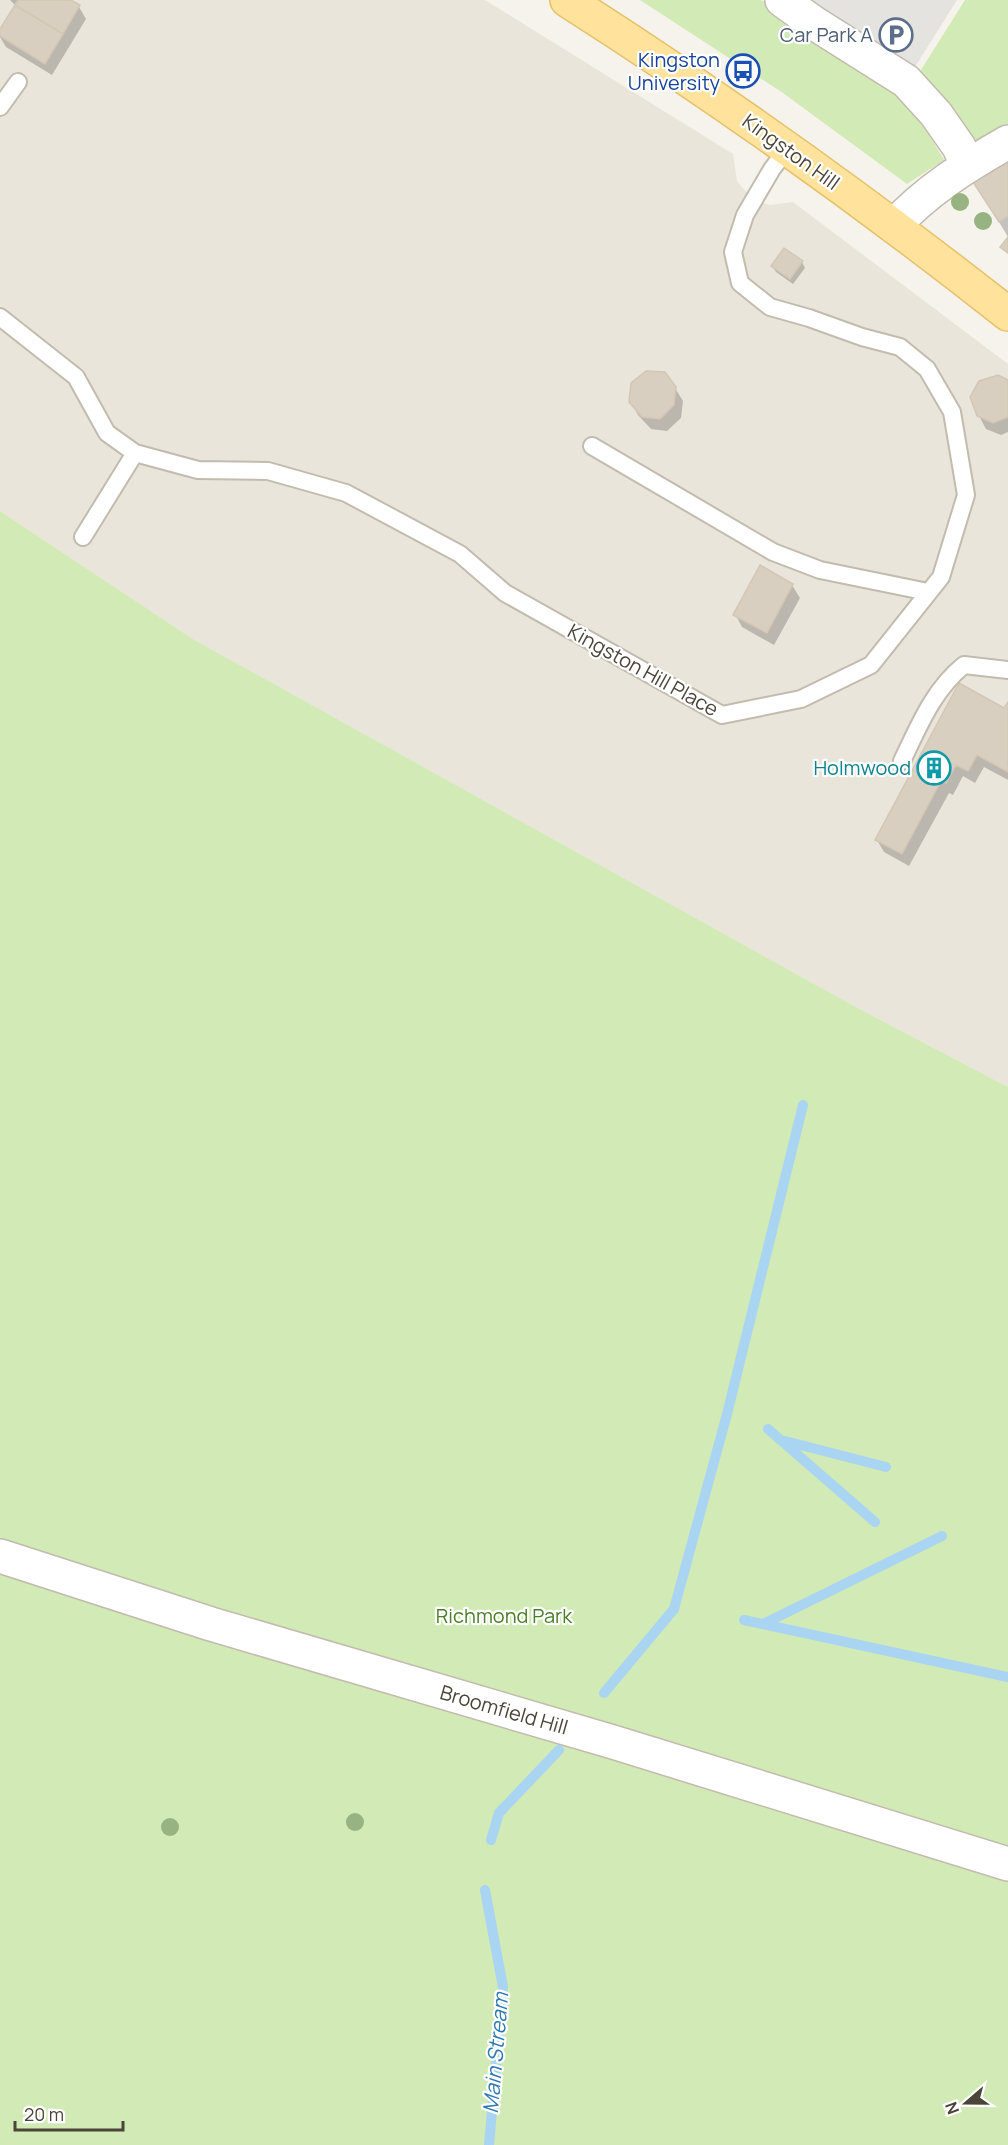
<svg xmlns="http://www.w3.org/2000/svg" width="1008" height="2145" viewBox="0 0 1008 2145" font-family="Manrope,sans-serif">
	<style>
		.residential { fill: #eae5da }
		.green { fill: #d2eab5 }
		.parking { fill: #e5e3e0 }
		.shadow { fill: #0003 }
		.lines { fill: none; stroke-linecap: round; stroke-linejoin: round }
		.stream { stroke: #a9d4f2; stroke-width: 10 }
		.building { fill: #d8cfc1; stroke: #d3c7b4; stroke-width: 1.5 }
		.lane-casing { stroke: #c2bbae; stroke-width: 20 }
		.street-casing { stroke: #c2bbae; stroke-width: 36 }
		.primary-casing { stroke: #e6c16a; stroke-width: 36 }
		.lane { stroke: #fff; stroke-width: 16 }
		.street { stroke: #fff; stroke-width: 33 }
		.primary { stroke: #ffe39c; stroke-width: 33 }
		.tree { fill: #97b381 }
		.labels { text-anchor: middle; stroke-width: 4.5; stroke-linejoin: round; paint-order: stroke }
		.service-label { font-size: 20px; fill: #4e5e75; stroke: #fff; text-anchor: end }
		.transit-label { font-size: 20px; fill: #164399; stroke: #fff; text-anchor: end }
		.street-label { font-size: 20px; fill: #4b4439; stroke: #fff }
		.culture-label { font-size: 20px; fill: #0d838f; stroke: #fff; text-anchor: end }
		.park-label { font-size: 20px; fill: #4a7f2a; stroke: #fff }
		.water-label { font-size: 21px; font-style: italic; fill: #2e7ab2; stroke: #fff }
	</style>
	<rect width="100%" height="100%" fill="#f6f3ec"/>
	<path class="residential" d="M0,0H485L733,154L737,181L753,200L770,205L793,202L1008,364V1087L854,1006L193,639L0,511Z"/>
	<path class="green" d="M640,0H761L894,81L915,111L944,160L907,184L783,93Z
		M965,0H1008V130L972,151L919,73Z
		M0,511L193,639L854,1006L1008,1087V2145H0Z"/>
	<path class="parking" d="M801,0H957L913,70Z"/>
	<path class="shadow" d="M10,0H68L79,7L86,19L52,75L6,47L0,37V32L16,6Z
		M1008,161V237L975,182Z
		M802,262L805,268L793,284L776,272L772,266Z
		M1008,381V432L1001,435L986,429L979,416Z
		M675,388L683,401L681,418L667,431L651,429L638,415L631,402Z
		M792,585L800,598L774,645L742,627L735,614Z
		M1008,705V780L984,767L975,783L963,776L953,795L949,793L909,866L884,852L877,840L1005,710Z"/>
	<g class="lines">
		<path class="stream" d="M768,1429L875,1522
			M785,1441L886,1467
			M744,1620L1008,1677
			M763,1624L942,1536
			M604,1693L674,1609L727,1414L803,1105
			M491,1840L499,1813L559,1750
			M485,1890L503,1987L489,2145"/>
	</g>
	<path class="building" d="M18,0H71L80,5L63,34L15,5Z
		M15,5L63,34L45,64L0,36V29Z
		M1008,159V216L999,222L973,182Z
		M1008,237V253L1000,247Z
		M784,248L803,261L790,279L771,266Z
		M646,371L665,372L676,387L674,405L660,419L642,417L629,402L631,383Z
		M998,375L1008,380V417L993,423L977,416L970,397L979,381Z
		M760,565L793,584L767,633L733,615Z
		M959,683L1004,708L1008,702V772L977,755L968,771L956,765L946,783L941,781L902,854L875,840Z"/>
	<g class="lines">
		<g class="lane-casing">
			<path id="lane" d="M0,107L18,82
				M0,317L76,377L107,433L135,453L198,470L268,471L346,493L460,554L505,593L722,715L801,699L871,665L941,577L966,495L952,412L927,369L900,347L862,337L809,318L770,307L740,283L733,252L745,215L772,169L787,149
				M592,446L773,552L820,570L928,592
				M83,537L135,453
				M902,761C919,726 933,690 964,665L1008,670"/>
		</g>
		<g class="street-casing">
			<path id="street" d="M782,0L814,23L906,81L936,114L959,147L967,165
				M894,226C927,190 966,166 1008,142
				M0,1556L211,1624L613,1742L1008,1864"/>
		</g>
		<g class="primary-casing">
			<path id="primary" d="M567,0C719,97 866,202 1008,314"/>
		</g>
		<use href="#lane" class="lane"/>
		<use href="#street" class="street"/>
		<use href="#primary" class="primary"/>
	</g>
	<g class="tree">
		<circle cx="960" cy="202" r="9"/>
		<circle cx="983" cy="221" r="9"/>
		<circle cx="355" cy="1822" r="9"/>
		<circle cx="170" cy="1827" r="9"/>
	</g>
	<defs>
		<g id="parking-ring" transform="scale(1.725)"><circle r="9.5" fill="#fff" stroke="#5c6f8a" stroke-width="1.5"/><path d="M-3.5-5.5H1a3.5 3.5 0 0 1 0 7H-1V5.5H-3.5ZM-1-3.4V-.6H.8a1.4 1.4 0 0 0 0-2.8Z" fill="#5c6f8a"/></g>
		<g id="bus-ring" transform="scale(1.725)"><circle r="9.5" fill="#fff" stroke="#1a4fb4" stroke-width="1.5"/><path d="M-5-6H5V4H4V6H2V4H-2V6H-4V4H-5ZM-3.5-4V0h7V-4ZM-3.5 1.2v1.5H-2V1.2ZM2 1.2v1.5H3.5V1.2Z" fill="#1a4fb4"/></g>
		<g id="building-ring" transform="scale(1.725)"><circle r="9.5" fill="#fff" stroke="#0f9aa8" stroke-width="1.5"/><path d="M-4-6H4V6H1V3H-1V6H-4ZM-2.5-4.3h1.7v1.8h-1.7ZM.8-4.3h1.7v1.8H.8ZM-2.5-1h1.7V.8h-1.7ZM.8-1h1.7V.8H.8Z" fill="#0f9aa8"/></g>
	</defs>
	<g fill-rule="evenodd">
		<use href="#parking-ring" x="896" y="35"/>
		<use href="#bus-ring" x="743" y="71"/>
		<use href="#building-ring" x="934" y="768"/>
	</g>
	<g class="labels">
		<g class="service-label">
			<text x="873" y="42">Car Park A</text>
		</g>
		<g class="transit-label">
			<text x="720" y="67">Kingston<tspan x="720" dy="23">University</tspan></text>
		</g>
		<g class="street-label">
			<text transform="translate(791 152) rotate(36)" y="7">Kingston Hill</text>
			<text transform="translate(643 670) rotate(29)" y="7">Kingston Hill Place</text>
			<text transform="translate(504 1710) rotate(16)" y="7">Broomfield Hill</text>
		</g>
		<g class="culture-label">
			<text x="911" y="775">Holmwood</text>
		</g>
		<g class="park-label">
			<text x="504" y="1623">Richmond Park</text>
		</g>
		<g class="water-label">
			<text transform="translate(496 2053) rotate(-85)" y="7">Main Stream</text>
		</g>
	</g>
	<g transform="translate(966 2103) rotate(250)" stroke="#ffffff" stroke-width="4.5" paint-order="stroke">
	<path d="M0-4.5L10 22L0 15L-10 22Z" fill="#4b4439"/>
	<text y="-9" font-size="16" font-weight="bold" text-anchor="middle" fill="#4b4439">N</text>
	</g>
	<path d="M15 2121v9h108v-9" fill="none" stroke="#4b4439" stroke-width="3"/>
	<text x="24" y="2121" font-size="18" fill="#4b4439" stroke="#ffffff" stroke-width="4.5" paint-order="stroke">20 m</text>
</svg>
